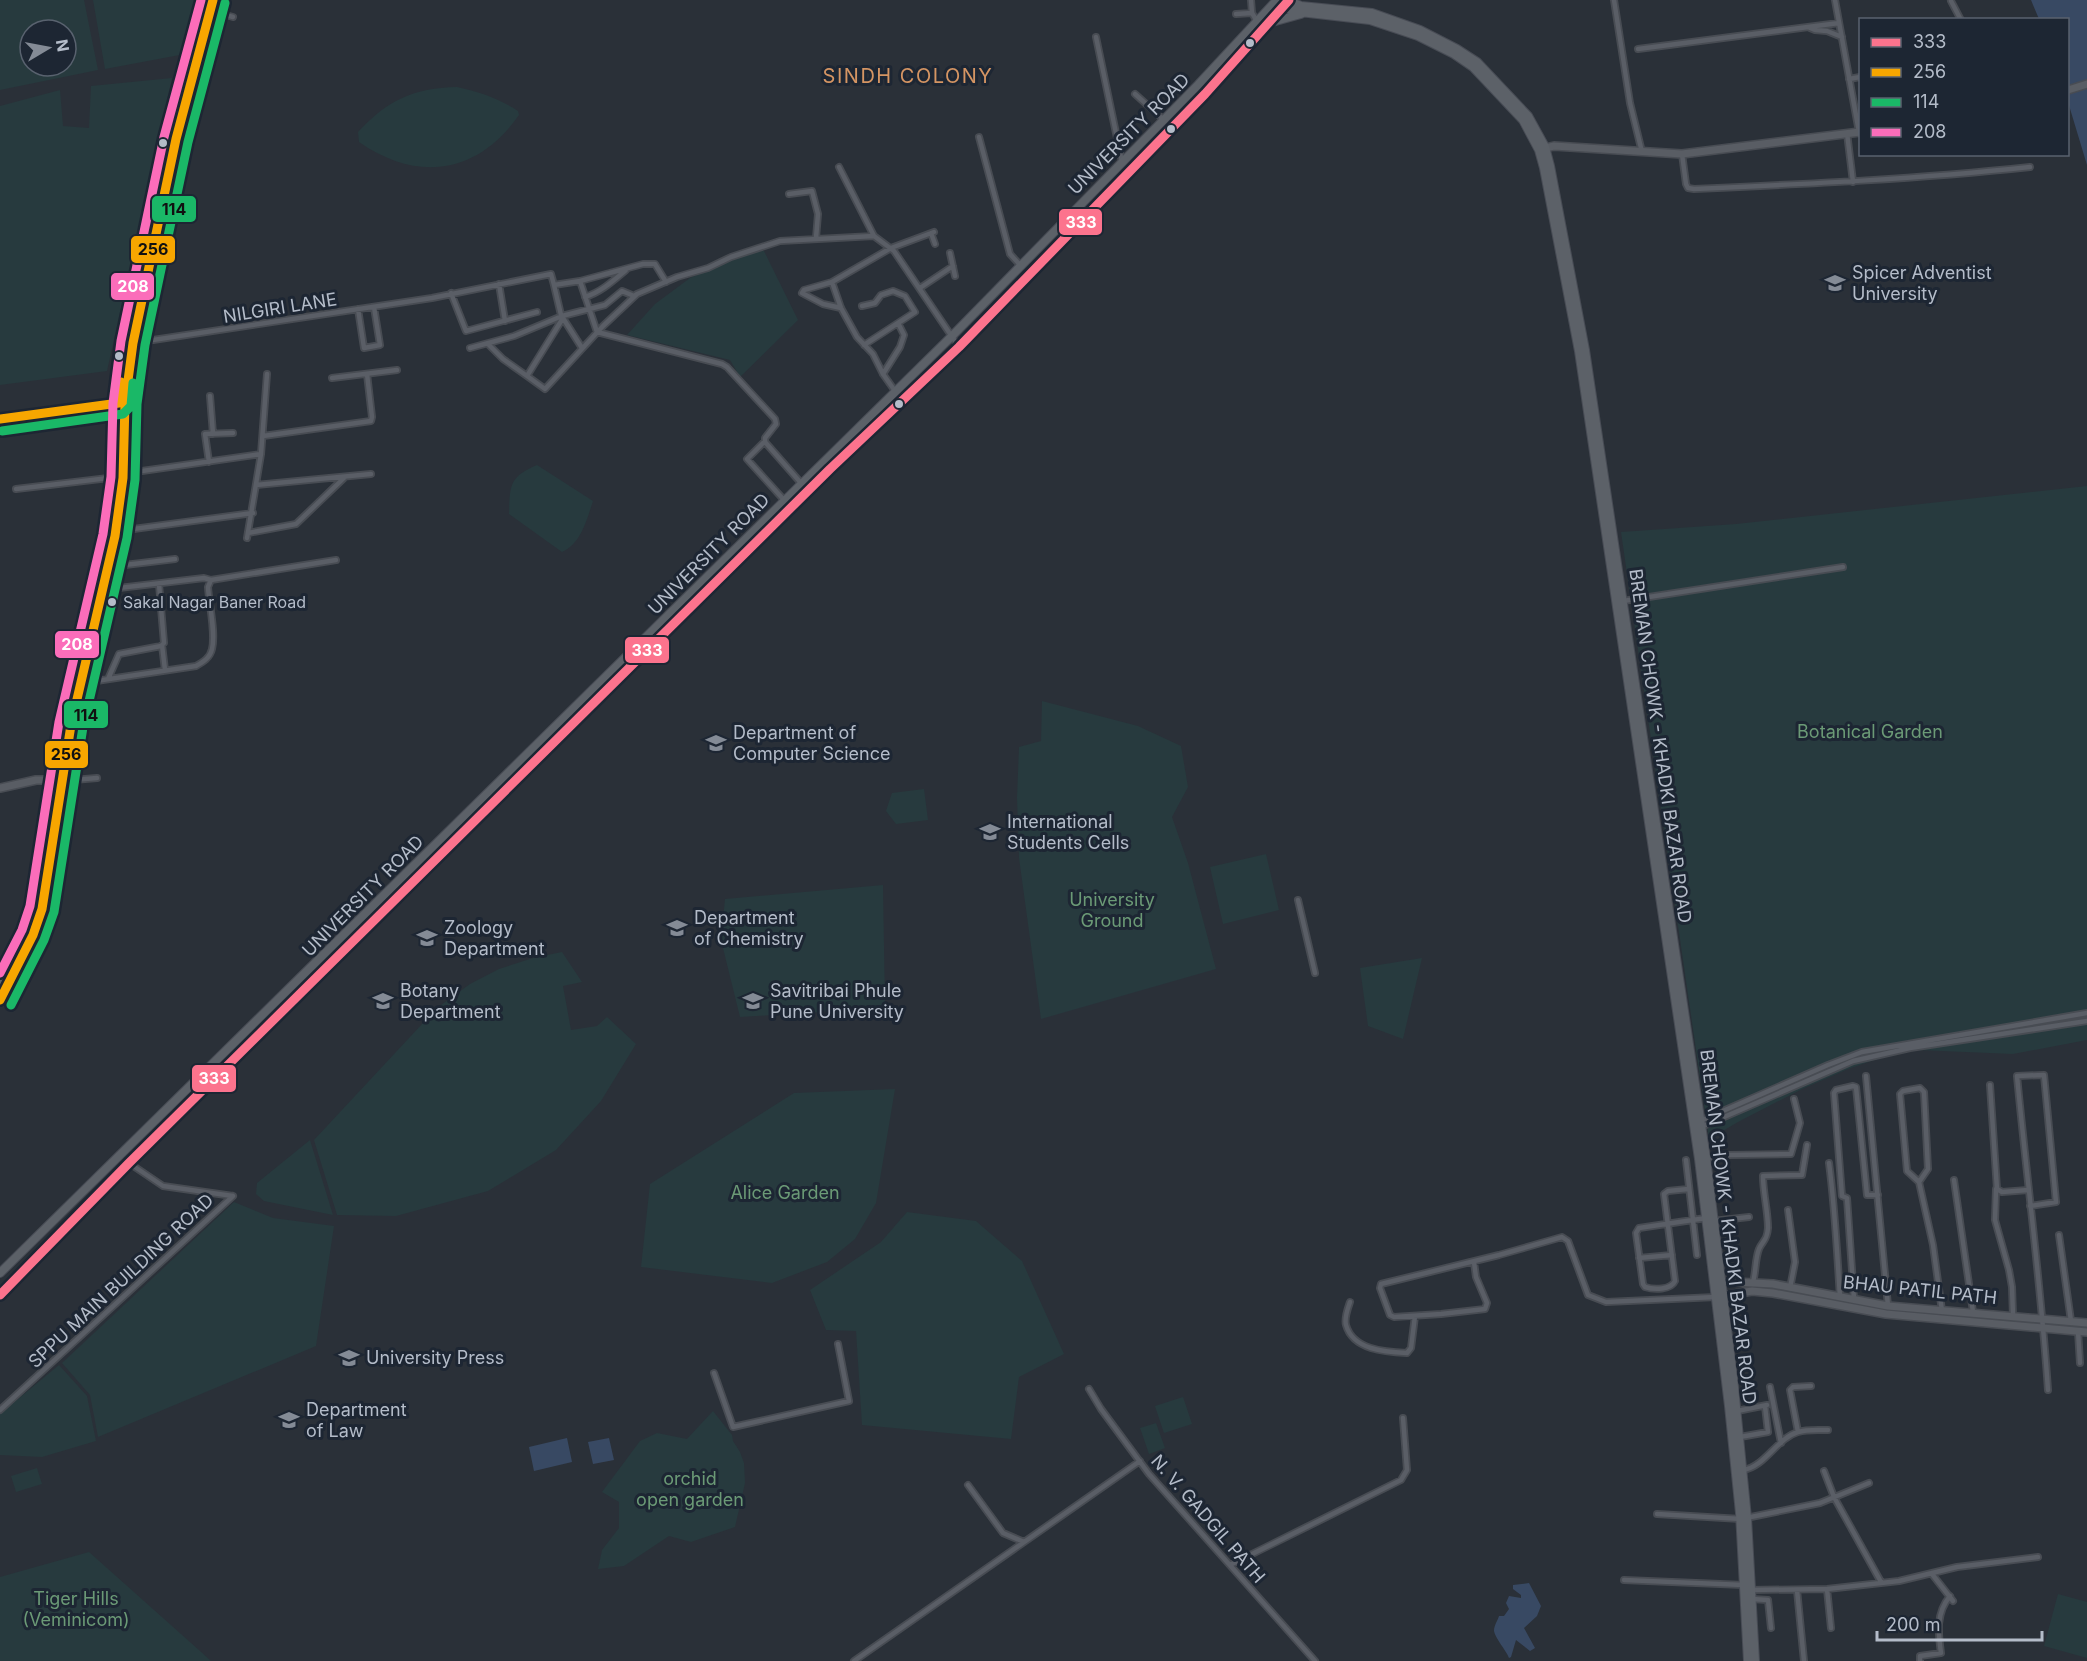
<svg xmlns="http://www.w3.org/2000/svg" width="2087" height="1661" viewBox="0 0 2087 1661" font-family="Inter,sans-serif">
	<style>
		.green { fill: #273a3e; fill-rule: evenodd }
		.water { fill: #384963 }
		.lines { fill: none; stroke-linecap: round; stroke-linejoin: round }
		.street-casing { stroke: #484c53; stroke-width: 8 }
		.secondary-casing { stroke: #484c53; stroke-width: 10 }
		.primary-casing { stroke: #484c55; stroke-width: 10 }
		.street { stroke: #5a5e66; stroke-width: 4.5 }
		.secondary { stroke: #595d64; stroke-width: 7 }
		.primary { stroke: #5c6168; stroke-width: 8 }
		.bus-1-casing { stroke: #1d2633; stroke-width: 14 }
		.bus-2-casing { stroke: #1d2633; stroke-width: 14 }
		.bus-3-casing { stroke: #1d2633; stroke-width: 14 }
		.bus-4-casing { stroke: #1d2633; stroke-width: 14 }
		.bus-1 { stroke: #fc738d; stroke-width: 9 }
		.bus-2 { stroke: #f7a600; stroke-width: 9 }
		.bus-3 { stroke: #1ab867; stroke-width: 9 }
		.bus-4 { stroke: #fb6dba; stroke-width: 9 }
		.bus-dot { fill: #b4bcc9; stroke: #1d2633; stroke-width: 2 }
		.labels { text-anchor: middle; stroke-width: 6; stroke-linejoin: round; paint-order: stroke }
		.bus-label { font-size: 16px; fill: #b4bcc9; stroke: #1d2633; text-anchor: start }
		.street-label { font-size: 18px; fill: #b4bcc9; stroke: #1d2633 }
		.poi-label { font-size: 18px; fill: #b4bcc9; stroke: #1d2633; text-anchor: start }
		.park-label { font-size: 18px; fill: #6b9a76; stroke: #1d2633 }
		.neighbourhood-label { font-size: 20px; letter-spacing: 1.5px; fill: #d59563; stroke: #1d2633 }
		.line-badge { stroke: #1d2633; stroke-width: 2 }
		.badge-label { font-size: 16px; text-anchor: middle; font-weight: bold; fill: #fff }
		.pale-badge-label { font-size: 16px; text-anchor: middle; font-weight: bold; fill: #111 }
	</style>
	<rect width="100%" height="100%" fill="#2a3038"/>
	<path class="green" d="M0,0H84L98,70L0,90ZM30,30H66V66H30Z
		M93,0H199L185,54L105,69Z
		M172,78L107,371L0,385V106L60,90L63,126L89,128L91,86Z
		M457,87C480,92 498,98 518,111L519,115C478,174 418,183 359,142L358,132C388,100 413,88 457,87Z
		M764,251L798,320L740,377L730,360L627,335L655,304L690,278L747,252Z
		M537,465L593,501C587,519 581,544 562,552L509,514C510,485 509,477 537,465Z
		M2087,486V1040L2013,1054L1918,1050L1886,1056L1848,1069L1802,1089L1738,1122L1709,1139L1621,532L1736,524Z
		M1042,701L1138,726L1181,746L1188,787L1172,817L1188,863L1216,969L1041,1019L1019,858L1017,798L1019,747L1041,741Z
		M924,789L928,820L896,824L886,811L892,793Z
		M1266,854L1279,910L1223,924L1210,867Z
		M883,885L885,1008L740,1017L721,940L725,899Z
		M562,952L582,982L563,986L571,1030L597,1026L607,1017L636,1044L601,1101L556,1150L488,1191L396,1216L337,1215L314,1140L437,1008L470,984L499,969L533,958Z
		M1422,958L1403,1039L1368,1026L1360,968Z
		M895,1089L876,1203L855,1239L827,1262L772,1283L641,1267L650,1184L794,1093Z
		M310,1140L333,1215L264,1201L256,1194L257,1183Z
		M234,1202L273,1218L334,1226L316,1346L98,1437L90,1395L62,1363Z
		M907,1212L976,1221L1022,1261L1064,1354L1019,1377L1011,1439L862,1425L856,1331L826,1330L810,1290L881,1242Z
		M59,1365L87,1396L96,1441L42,1457L0,1455V1414Z
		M1183,1397L1192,1424L1164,1433L1155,1406Z
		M713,1411L732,1435L733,1441L740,1452L744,1463L745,1483L735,1527L691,1542L669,1536L624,1566L598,1569L602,1550L619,1528V1502L602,1492L640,1441L657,1433L687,1439Z
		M1156,1423L1165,1448L1149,1454L1140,1428Z
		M37,1468L42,1484L16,1492L11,1476Z
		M89,1552L200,1651L211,1661H0V1577Z
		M2058,1594L2087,1602V1658L2044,1646Z"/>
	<path class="water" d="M2031,0H2087V165L2068,102V20L2039,19Z
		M567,1438L572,1462L534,1471L529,1447Z
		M609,1438L614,1460L593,1464L588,1442Z
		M1529,1583L1541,1606L1537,1616L1524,1628L1535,1648L1530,1651L1516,1640L1511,1657L1509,1658C1506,1650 1495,1638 1494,1631C1494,1625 1498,1620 1499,1616H1504L1509,1609L1506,1603L1509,1596L1521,1598V1595L1513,1589V1585Z"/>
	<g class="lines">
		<g class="street-casing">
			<path id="street" d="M1251,0L1252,13
				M1614,0L1630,103L1642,152
				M1835,0L1859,132
				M1951,1L1961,20
				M211,11L233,17
				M1236,14L1252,13L1258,23
				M1810,28L1815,30L1827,31L1842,37
				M1096,37L1122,162
				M1638,49L1839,23
				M1849,79L1860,77
				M1135,94L1164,120
				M1847,133L1853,182
				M979,137L1010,254L1021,266
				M1682,154L1686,184L1688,188L1694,189C1806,184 1918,179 2030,167
				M839,167L874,236
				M789,194L812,191L818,214L816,238
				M931,233L935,244
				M950,253L955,276
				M580,281L643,264H655L666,282
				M499,284L505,321
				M920,288L953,266
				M451,293L466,331L537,312
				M802,293L823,304L841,308
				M802,293L804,290L832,282
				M585,297C601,292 613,281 626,270
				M862,306L875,303L881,295L893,291L905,296L915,312L864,345
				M358,309L364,348L380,345L374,307
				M563,318L527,376L545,389L603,326L637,294L677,277L708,268L731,257L780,241L874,236L894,251L959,347
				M133,343L432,298L551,274L554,285
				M488,344L503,359L527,376
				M470,348L514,336L562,316L605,305L622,291L634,296
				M582,348L561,315L554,285L580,281L597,332L722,364L727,367L775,419L776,424L765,438V442L801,483
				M883,374L900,347L904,335L898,323
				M332,378L397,370
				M895,391L883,374L873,354L857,337L841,308L832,282L891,248L934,232
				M210,396L213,434
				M263,436L371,421L372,417L367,374
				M765,441L747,459L784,500
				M209,462L205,434L233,433
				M124,471L135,472L261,454
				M256,485L371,474
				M16,489L117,477
				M115,528L126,530L253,513
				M248,533L296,524L345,477
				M247,538L261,454L267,374
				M108,567L175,559
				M102,590L204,578L211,580
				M1623,601L1843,567
				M162,645L165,670
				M82,675L96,676L100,679
				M108,679L119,654L161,646L164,643L159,584
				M81,680L96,681L196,666C203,662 210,658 212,649C216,633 209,604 208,587L211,580L336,560
				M61,781L97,778
				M1298,900L1315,973
				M1866,1076L1888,1306
				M1990,1085L1997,1189L2002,1192L2028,1190
				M1700,1121L1828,1065L1862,1052L2087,1013
				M1701,1127L1853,1061L1910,1048L2087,1021
				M1706,1158L1729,1155L1791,1154L1800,1123L1794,1099
				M1686,1160L1697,1255
				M129,1163L163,1186L233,1196
				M1829,1163C1835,1208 1837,1252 1840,1297
				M1954,1180L1973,1312
				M1919,1182L1907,1171L1900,1094L1903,1091L1920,1088L1924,1092L1928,1169L1919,1182L1933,1245L1942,1311
				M1688,1189L1668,1191L1664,1194L1675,1281C1671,1290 1654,1290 1645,1287L1643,1284L1636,1233L1639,1228L1706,1218
				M1996,1189L1995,1220L2009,1270L2012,1287L2013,1316
				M2030,1206L2056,1202L2044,1075L2017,1076C2027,1181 2041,1285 2048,1390
				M1788,1210L1795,1262L1790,1288
				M1713,1221L1749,1217
				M2059,1235L2071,1321
				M1639,1258L1672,1255
				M1474,1262L1476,1277L1487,1303L1485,1309L1441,1314L1394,1317L1390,1315L1380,1288L1381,1284L1499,1255L1562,1237L1568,1241L1588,1295L1606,1302L1716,1297
				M1753,1282C1756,1272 1755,1259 1759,1249C1763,1240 1767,1241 1768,1228C1768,1211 1763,1193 1763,1176L1802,1175L1807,1145
				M1854,1299L1847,1198L1842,1196L1834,1093L1836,1090L1853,1086L1856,1087L1867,1195H1878
				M1350,1302C1348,1308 1344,1318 1346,1325C1353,1350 1385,1352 1407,1353L1411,1348L1415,1316
				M2078,1331L2080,1363
				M714,1373L733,1427L849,1401L838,1344
				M1770,1387L1781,1443
				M1089,1389L1101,1409L1149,1474L1315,1661
				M0,1410L233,1196
				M1737,1411L1767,1405
				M1798,1432L1790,1390L1793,1387L1811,1386
				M1740,1437L1768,1432L1765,1406
				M1743,1470C1765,1467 1777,1438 1798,1432C1807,1429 1819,1430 1828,1430
				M1824,1471L1834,1497L1881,1582
				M968,1485L1003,1533L1024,1542
				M1657,1514L1741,1519L1820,1503L1869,1483
				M1230,1565L1401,1480L1407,1470L1403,1418
				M1932,1574L1953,1601
				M1624,1580L1744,1585
				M1827,1589L1831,1628
				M1750,1590L1827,1589L1899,1581L1957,1567L2038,1557
				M1797,1590L1804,1661
				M1752,1599L1768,1600L1771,1628
				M854,1661L1140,1461
				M1920,1661V1656L1941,1653C1938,1632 1936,1613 1950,1596"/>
		</g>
		<g class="secondary-casing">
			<path id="secondary" d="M2068,90L2087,84
				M1541,149L1554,146L1682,154L1860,132
				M0,419L122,403
				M0,427L122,411
				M0,788L36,780H60
				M1716,1281L1773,1284L1888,1306L2087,1323
				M1718,1297L1752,1291L1773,1293L1886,1314L2087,1332"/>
		</g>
		<g class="primary-casing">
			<path id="primary" d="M1287,0L1301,6L1372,13L1420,30L1457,49L1477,62L1528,116L1545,147L1550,166L1585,350L1706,1158L1733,1377L1747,1518L1755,1661
				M1275,2L1284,8L1300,12L1370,20L1418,36L1454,54L1473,67L1523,120L1539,150L1544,168L1579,351L1699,1159L1729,1406L1740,1513L1748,1661
				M1272,22L1301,14
				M0,981L25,932L36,907L56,770L86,626L108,535L117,477L119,403L122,368L132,315L169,137L206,0
				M0,1000L33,935L42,909L71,725L89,643L115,536L123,478L125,403L133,343L176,139L213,0
				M0,1273L952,336L1198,85L1277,0
				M0,1295L129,1163L830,469L959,347L1205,94L1287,4"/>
		</g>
		<use href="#street" class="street"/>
		<use href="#secondary" class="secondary"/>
		<use href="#primary" class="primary"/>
		<g class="bus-1-casing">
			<path id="bus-1" d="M0,1295L129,1163L830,469L959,347L1205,94L1289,0"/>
		</g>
		<g class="bus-2-casing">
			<path id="bus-2" d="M0,419L119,403L121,382
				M0,1000L33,935L42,909L71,725L115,536L123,478L125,403L133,343L176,139L213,0"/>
		</g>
		<g class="bus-3-casing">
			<path id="bus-3" d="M2,431L123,414L131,406L133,383
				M11,1005L44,940L54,912L83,727L127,538L135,480L137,404L145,345L188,142L225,3"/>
		</g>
		<g class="bus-4-casing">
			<path id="bus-4" d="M0,973L22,930L30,906L59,722L103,534L111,477L113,403L121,341L164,137L201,0"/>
		</g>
		<use href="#bus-1" class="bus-1"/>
		<use href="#bus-2" class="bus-2"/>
		<use href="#bus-3" class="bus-3"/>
		<use href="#bus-4" class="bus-4"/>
	</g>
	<defs>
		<g id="university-bare" transform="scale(1.62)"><path d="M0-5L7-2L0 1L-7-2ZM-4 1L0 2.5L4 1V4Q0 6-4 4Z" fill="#848b96" stroke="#1d2633" stroke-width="2.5" paint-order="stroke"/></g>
	</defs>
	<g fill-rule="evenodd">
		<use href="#university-bare" x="1835" y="283"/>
		<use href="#university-bare" x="716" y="743"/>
		<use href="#university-bare" x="990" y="832"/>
		<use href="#university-bare" x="677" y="928"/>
		<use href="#university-bare" x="427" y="938"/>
		<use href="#university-bare" x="383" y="1001"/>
		<use href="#university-bare" x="753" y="1001"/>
		<use href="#university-bare" x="349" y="1358"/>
		<use href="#university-bare" x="289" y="1420"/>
	</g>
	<g class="bus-dot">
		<circle cx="1250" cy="43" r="5"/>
		<circle cx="1171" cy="129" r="5"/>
		<circle cx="163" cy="143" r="5"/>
		<circle cx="119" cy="356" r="5"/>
		<circle cx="899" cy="404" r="5"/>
		<circle cx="112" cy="602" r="5"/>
	</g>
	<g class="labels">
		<g class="bus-label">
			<text x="123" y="608">Sakal Nagar Baner Road</text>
		</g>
		<g class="street-label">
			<text transform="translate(1129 134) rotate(-45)" y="6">UNIVERSITY ROAD</text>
			<text transform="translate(280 308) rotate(-9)" y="6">NILGIRI LANE</text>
			<text transform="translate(709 554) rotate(-45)" y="6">UNIVERSITY ROAD</text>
			<text transform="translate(1660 746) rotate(82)" y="6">BREMAN CHOWK - KHADKI BAZAR ROAD</text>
			<text transform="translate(363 896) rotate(-45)" y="6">UNIVERSITY ROAD</text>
			<text transform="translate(1728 1227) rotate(83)" y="6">BREMAN CHOWK - KHADKI BAZAR ROAD</text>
			<text transform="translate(121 1281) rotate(-43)" y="6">SPPU MAIN BUILDING ROAD</text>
			<text transform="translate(1920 1290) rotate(6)" y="6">BHAU PATIL PATH</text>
			<text transform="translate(1208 1519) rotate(49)" y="6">N. V. GADGIL PATH</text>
		</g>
		<g class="poi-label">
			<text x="1852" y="279">Spicer Adventist<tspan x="1852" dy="21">University</tspan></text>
			<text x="733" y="739">Department of<tspan x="733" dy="21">Computer Science</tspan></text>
			<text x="1007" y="828">International<tspan x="1007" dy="21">Students Cells</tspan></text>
			<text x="694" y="924">Department<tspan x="694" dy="21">of Chemistry</tspan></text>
			<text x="444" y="934">Zoology<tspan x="444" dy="21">Department</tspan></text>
			<text x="400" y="997">Botany<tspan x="400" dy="21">Department</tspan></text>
			<text x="770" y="997">Savitribai Phule<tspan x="770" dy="21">Pune University</tspan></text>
			<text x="366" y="1364">University Press</text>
			<text x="306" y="1416">Department<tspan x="306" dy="21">of Law</tspan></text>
		</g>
		<g class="park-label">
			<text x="1870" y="738">Botanical Garden</text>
			<text x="1112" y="906">University<tspan x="1112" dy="21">Ground</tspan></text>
			<text x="785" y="1199">Alice Garden</text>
			<text x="690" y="1485">orchid<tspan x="690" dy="21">open garden</tspan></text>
			<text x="76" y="1605">Tiger Hills<tspan x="76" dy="21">(Veminicom)</tspan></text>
		</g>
		<g class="neighbourhood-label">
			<text x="908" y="83">SINDH COLONY</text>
		</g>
	</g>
	<g class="line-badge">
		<rect x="151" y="195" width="46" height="28" rx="6" fill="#1ab867"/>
		<rect x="1058" y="208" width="45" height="28" rx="6" fill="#fc738d"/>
		<rect x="130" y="235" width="46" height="29" rx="6" fill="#f7a600"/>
		<rect x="110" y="272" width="45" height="29" rx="6" fill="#fb6dba"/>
		<rect x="54" y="630" width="46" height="29" rx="6" fill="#fb6dba"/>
		<rect x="624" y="636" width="46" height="28" rx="6" fill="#fc738d"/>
		<rect x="63" y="700" width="46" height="29" rx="6" fill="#1ab867"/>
		<rect x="44" y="740" width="45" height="29" rx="6" fill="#f7a600"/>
		<rect x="191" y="1064" width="46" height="29" rx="6" fill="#fc738d"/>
	</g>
	<g class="badge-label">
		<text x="1081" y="228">333</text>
		<text x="133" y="292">208</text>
		<text x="77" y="650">208</text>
		<text x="647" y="656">333</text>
		<text x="214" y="1084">333</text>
	</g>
	<g class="pale-badge-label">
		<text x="174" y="215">114</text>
		<text x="153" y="255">256</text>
		<text x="86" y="721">114</text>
		<text x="66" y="760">256</text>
	</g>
	<rect x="1859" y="18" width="210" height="138" fill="#1d2633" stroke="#59626f" stroke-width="1.5"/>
	<rect x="1871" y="38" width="30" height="9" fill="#fc738d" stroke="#59626f" stroke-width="1.5"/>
	<text x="1913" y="48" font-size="18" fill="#b4bcc9">333</text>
	<rect x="1871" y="68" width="30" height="9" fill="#f7a600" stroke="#59626f" stroke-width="1.5"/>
	<text x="1913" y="78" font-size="18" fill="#b4bcc9">256</text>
	<rect x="1871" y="98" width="30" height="9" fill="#1ab867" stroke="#59626f" stroke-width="1.5"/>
	<text x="1913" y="108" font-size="18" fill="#b4bcc9">114</text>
	<rect x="1871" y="128" width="30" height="9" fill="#fb6dba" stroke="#59626f" stroke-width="1.5"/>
	<text x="1913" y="138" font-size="18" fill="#b4bcc9">208</text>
	<g transform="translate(48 48) rotate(80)"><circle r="28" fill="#1d2633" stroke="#59626f" stroke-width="1.5"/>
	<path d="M0-4.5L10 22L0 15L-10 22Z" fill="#848b96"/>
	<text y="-9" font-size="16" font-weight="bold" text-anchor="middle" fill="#b4bcc9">N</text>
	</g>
	<path d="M1877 1631v9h165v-9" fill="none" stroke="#b4bcc9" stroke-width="3"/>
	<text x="1886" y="1631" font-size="18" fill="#b4bcc9" stroke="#1d2633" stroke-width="4.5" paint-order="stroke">200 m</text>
</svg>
